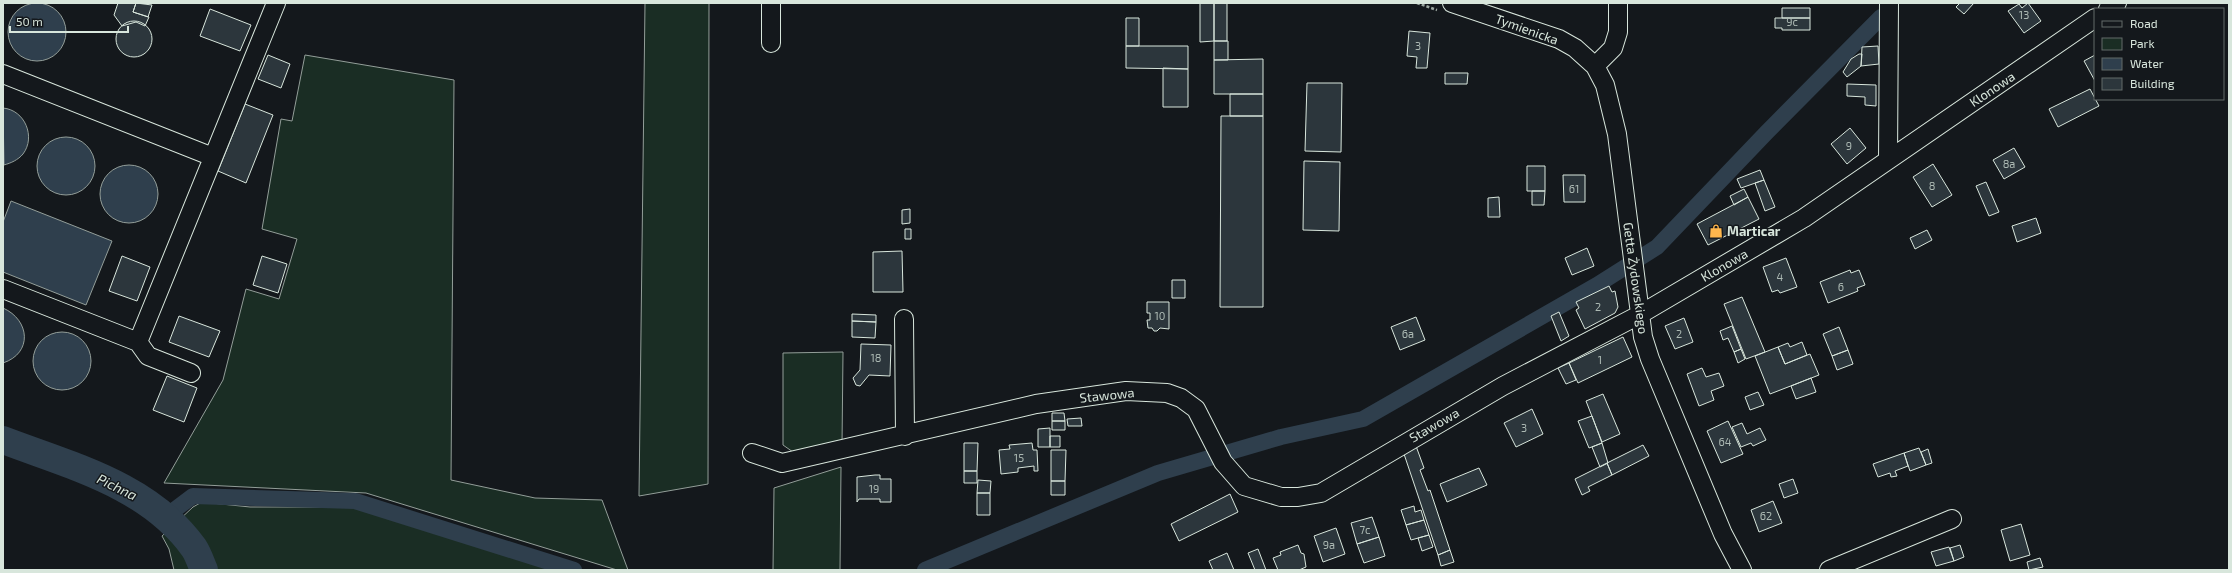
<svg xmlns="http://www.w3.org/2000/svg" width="2232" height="573" viewBox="0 0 2232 573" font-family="'Exo 2',sans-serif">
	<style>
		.green { fill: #1a2d24; stroke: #939e99 }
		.water { fill: #2f3f4d; stroke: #939e99 }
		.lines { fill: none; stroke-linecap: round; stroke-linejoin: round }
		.canal { stroke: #2f3f4d; stroke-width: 16 }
		.river { stroke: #2f3f4d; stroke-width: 28 }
		.building { fill: #2c363c; stroke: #d8e6dc }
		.minor-casing { stroke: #d8e6dc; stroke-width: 20 }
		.path { stroke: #9da8a2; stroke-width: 2.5; stroke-dasharray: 3 2; stroke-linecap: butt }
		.minor { stroke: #14181c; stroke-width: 18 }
		.labels { text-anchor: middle; stroke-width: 3; stroke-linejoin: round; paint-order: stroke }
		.number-label { font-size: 11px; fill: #adbab4 }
		.street-label { font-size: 13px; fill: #d8e6dc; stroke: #14181c }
		.poi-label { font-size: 13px; font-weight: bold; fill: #d8e6dc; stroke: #14181c; text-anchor: start }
		.water-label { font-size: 14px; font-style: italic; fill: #d8e6dc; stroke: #14181c }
	</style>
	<rect width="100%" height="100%" fill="#14181c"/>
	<path class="green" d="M645,3H709L708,484L639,496Z
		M305,55L454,80L451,480L535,498L602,500L628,570H617L366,493L164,483L223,380L246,289L279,299L297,239L262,229L281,119L292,121Z
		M843,352L842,445L793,452L783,445V353Z
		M841,467L840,570H773L774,488Z
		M202,502L250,507H356L559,570H174L169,549L162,536L193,507Z"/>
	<path class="water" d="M8 32a29 29 0 1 1 58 0a29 29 0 1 1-58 0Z
		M3,108C25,110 36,137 23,154C18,160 11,163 4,165Z
		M37 166a29 29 0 1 1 58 0a29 29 0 1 1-58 0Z
		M100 194a29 29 0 1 1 58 0a29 29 0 1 1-58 0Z
		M11,201L112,241L86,305L3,272V222Z
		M3,308C30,320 33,353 3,363Z
		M33 361a29 29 0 1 1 58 0a29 29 0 1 1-58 0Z"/>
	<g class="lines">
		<path class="canal" d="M165,517L193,496L355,501L574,570
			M925,570L1158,473L1281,437L1363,419L1597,285L1657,247L1767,132L1881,17"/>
		<path class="river" d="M3,440C71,466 149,485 194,548C198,554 201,563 204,570"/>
	</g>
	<path class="building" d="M118,3H136L133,12L149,17L145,26L136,22L122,26L114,15Z
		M136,3L152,5L148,17L133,12Z
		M1200,3H1214V41L1200,42Z
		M1214,3H1227V41H1214Z
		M1960,3H1974L1964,14L1956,7Z
		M2028,3L2041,21L2024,33L2008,11L2019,4L2022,8Z
		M1782,8H1810V18H1782Z
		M210,9L251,25L240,51L200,36Z
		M1126,18H1139V46H1126Z
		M1775,18H1810V30H1782V28H1775Z
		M116 39a18 18 0 1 1 36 0a18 18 0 1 1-36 0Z
		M1409,31L1430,33L1427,68H1416L1417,57L1407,56Z
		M1214,41H1228V60H1214Z
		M1126,46H1188V69L1126,68Z
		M1878,46L1879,64L1861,66L1862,47Z
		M1859,54H1862L1861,66L1847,77L1843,72L1851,59Z
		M268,55L290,64L281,88L258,79Z
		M2095,55V81L2084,61Z
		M1263,59V94H1214V60Z
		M1163,68L1188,69V107H1163Z
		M1445,73H1468L1467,84H1445Z
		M1307,83H1342L1341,152L1305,151Z
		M1847,84L1876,85V106L1865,105V97L1847,96Z
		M2090,89L2099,106L2058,127L2049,109Z
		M1230,94H1263V116H1230Z
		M245,104L273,115L246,183L218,171Z
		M1221,116H1263V307H1220Z
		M1850,128L1866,148L1847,164L1831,144Z
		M2014,148L2025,167L2004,179L1993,160Z
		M1304,161L1340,162L1339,231L1303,230Z
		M1933,164L1952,195L1932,207L1913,177Z
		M1527,166H1545V191H1527Z
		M1760,170L1764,180L1741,188L1737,179Z
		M1563,175H1585V202H1564Z
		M1764,180L1775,207L1765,211L1755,183Z
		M1986,182L1999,212L1989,216L1976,186Z
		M1744,189L1748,197L1734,205L1730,196Z
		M1532,191H1545L1544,205H1532Z
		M1499,197L1500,217H1488V198Z
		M1748,197L1759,219L1708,245L1697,224Z
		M910,209V223L902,224V210Z
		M2036,218L2041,233L2017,242L2012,226Z
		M905,229H911V239H905Z
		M1927,230L1932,240L1915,249L1910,238Z
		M1587,248L1594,266L1572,275L1565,258Z
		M902,251L903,292H873V252Z
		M122,256L150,267L137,301L109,291Z
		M262,256L287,264L278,293L253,285Z
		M1786,258L1797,287L1780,293L1778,290L1772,292L1763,267Z
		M1850,270L1851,273L1859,270L1865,285L1857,288L1858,291L1828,303L1820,282Z
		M1172,280H1185V298H1172Z
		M1609,286L1612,292L1615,291L1618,307L1615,313L1585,329L1576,310L1579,308L1576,302Z
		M1742,297L1765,352L1746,359L1724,304Z
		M1147,302H1169V329L1160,328L1157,331H1154L1152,328H1148L1147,320H1150V313H1147Z
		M1559,312L1569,336L1561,341L1551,316Z
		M852,314L876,315V322L852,321Z
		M179,316L220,331L209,357L169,342Z
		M1416,317L1425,340L1400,350L1391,327Z
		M1684,318L1693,342L1675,349L1665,326Z
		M852,321L876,322L875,338L852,337Z
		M1732,326L1741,349L1734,352L1728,338L1723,340L1720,331Z
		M1839,327L1848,350L1832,356L1823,334Z
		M1623,337L1632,357L1578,383L1569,363Z
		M1802,342L1807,355L1785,364L1778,347L1788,343L1790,347Z
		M861,344L891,345L890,376L869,375L860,386L856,385L853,378L860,370Z
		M1778,347L1785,364L1810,354L1819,375L1770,394L1755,356Z
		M1741,349L1745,359L1738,363L1734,352Z
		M1848,350L1853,364L1837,370L1832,356Z
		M1569,363L1576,380L1566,384L1558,368Z
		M1702,368L1706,377L1719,373L1724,386L1711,391L1714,400L1699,406L1687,374Z
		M167,376L197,388L184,422L153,410Z
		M1811,378L1816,392L1796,399L1791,386Z
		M1758,392L1764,405L1750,410L1745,397Z
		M1603,394L1620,434L1602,442L1586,401Z
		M1532,409L1543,434L1516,447L1504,423Z
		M1052,413H1064L1065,421H1052Z
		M1592,416L1602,443L1589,448L1578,421Z
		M1081,418L1082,426H1068L1067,419Z
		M1052,421H1065V430H1052Z
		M1728,421L1743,454L1721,463L1707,431Z
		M1742,423L1747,434L1760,428L1766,440L1753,446L1751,443L1741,447L1732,427Z
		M1050,428V447H1038V429Z
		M1050,436H1060V447H1050Z
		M964,443H978L977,471H964Z
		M1032,443L1033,450H1037L1038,471H1034V466L1018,468V472L1001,474L999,450L1010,449L1009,445Z
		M1602,443L1608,463L1600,467L1592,447Z
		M1643,445L1649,456L1612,475L1607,463Z
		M1416,446L1424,468L1420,470L1428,491L1430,490L1450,550L1438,555L1403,451Z
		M1919,448L1926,465L1910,471L1904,453Z
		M1928,449L1932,463L1926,465L1921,452Z
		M1051,450H1066L1065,481H1051Z
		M1904,453L1908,466L1895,471L1897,476L1891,477L1890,473L1878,477L1873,464Z
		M1607,463L1612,475L1588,487L1590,491L1582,495L1575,479Z
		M1479,468L1487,485L1447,502L1440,484Z
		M964,471H977V483H964Z
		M875,475H880V479H891V502H880V499H859L857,502V477Z
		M1793,479L1798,493L1784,498L1779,484Z
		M978,480L991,481L990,493H977Z
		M1051,481H1065V495H1051Z
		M977,493H990V515H977Z
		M1230,494L1238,512L1179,541L1171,524Z
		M1773,501L1782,523L1759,532L1751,510Z
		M1414,506L1415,512L1421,510L1424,520L1406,525L1401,510Z
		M1372,517L1379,537L1357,544L1351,523Z
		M1424,520L1429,535L1411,540L1406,525Z
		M2021,524L2030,555L2010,561L2001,530Z
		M1336,528L1345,554L1323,562L1314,536Z
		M1429,535L1433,547L1422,551L1418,538Z
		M1379,537L1385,556L1364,563L1357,544Z
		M1298,545L1301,553L1304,554L1306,567L1299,570H1278L1273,558L1281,555L1280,552Z
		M1960,545L1964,557L1954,561L1950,548Z
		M1949,547L1954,561L1936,566L1931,552Z
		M1258,549L1266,570H1255L1248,553Z
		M1450,550L1454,562L1441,566L1438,555Z
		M1227,553L1234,570H1213L1209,561Z
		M2040,558L2043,567L2029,570L2027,562Z"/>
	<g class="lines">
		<g class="minor-casing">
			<path id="minor" d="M1452,3L1559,39L1575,48L1595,66L1605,85L1617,134L1643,337L1650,359L1723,534L1742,570
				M2108,9L2117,3
				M771,43V3
				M1595,66L1613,48L1618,32V3
				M3,74L213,157
				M1888,160L1889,3
				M3,289L138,342L148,356L191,373
				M904,319L905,436
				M138,342L276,3
				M752,453L782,463L1036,404L1126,391L1167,393L1181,398L1196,409L1223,462L1244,486L1281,497H1298L1321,493L1503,386L1639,315L1804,218L2095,18
				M1829,570L1952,519"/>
		</g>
		<path class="path" d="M1417,3L1437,10"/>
		<use href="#minor" class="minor"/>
	</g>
	<defs>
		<g id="shop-bare" transform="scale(1.08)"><path d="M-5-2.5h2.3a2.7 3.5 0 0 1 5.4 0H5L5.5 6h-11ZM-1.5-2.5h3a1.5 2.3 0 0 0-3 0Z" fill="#ffb74d" stroke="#14181c" stroke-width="2.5" paint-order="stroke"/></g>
	</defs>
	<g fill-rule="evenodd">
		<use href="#shop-bare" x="1716" y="231"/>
	</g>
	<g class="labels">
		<g class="number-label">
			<text x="2024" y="19">13</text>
			<text x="1792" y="26">9c</text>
			<text x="1418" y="50">3</text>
			<text x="1849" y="150">9</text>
			<text x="2009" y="168">8a</text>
			<text x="1932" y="190">8</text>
			<text x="1574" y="193">61</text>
			<text x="1780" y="281">4</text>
			<text x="1841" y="291">6</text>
			<text x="1598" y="311">2</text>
			<text x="1160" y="320">10</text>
			<text x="1408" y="338">6a</text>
			<text x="1679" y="338">2</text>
			<text x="876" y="362">18</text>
			<text x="1600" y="364">1</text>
			<text x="1524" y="432">3</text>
			<text x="1725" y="446">64</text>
			<text x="1019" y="462">15</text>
			<text x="874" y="493">19</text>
			<text x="1766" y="520">62</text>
			<text x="1365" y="534">7c</text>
			<text x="1329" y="549">9a</text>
		</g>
		<g class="street-label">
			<text transform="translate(1527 29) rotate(20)" y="5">Tymienicka</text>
			<text transform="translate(1992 89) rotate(-34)" y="5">Klonowa</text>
			<text transform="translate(1724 265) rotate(-30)" y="5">Klonowa</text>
			<text transform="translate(1636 278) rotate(82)" y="5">Getta Żydowskiego</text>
			<text transform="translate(1107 395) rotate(-6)" y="5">Stawowa</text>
			<text transform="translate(1434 425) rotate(-30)" y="5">Stawowa</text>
		</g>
		<g class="poi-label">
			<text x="1727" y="236">Marticar</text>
		</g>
		<g class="water-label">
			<text transform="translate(117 487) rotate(26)" y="5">Pichna</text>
		</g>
	</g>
	<rect width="2232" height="573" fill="none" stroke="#d8e6dc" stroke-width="8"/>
	<rect x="2094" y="8" width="130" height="92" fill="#14181c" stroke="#626a69"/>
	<rect x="2102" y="21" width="20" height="6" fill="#14181c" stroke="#626a69"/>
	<text x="2130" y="28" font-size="12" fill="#d8e6dc">Road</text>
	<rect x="2102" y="38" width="20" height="12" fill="#1a2d24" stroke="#626a69"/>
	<text x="2130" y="48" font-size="12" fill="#d8e6dc">Park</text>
	<rect x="2102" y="58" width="20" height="12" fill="#2f3f4d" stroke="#626a69"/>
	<text x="2130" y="68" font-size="12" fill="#d8e6dc">Water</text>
	<rect x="2102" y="78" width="20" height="12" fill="#2c363c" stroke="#626a69"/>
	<text x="2130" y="88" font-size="12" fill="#d8e6dc">Building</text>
	<path d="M10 26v6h118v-6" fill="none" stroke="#d8e6dc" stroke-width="2"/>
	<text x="16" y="26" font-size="12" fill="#d8e6dc" stroke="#14181c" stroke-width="3" paint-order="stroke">50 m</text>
</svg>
